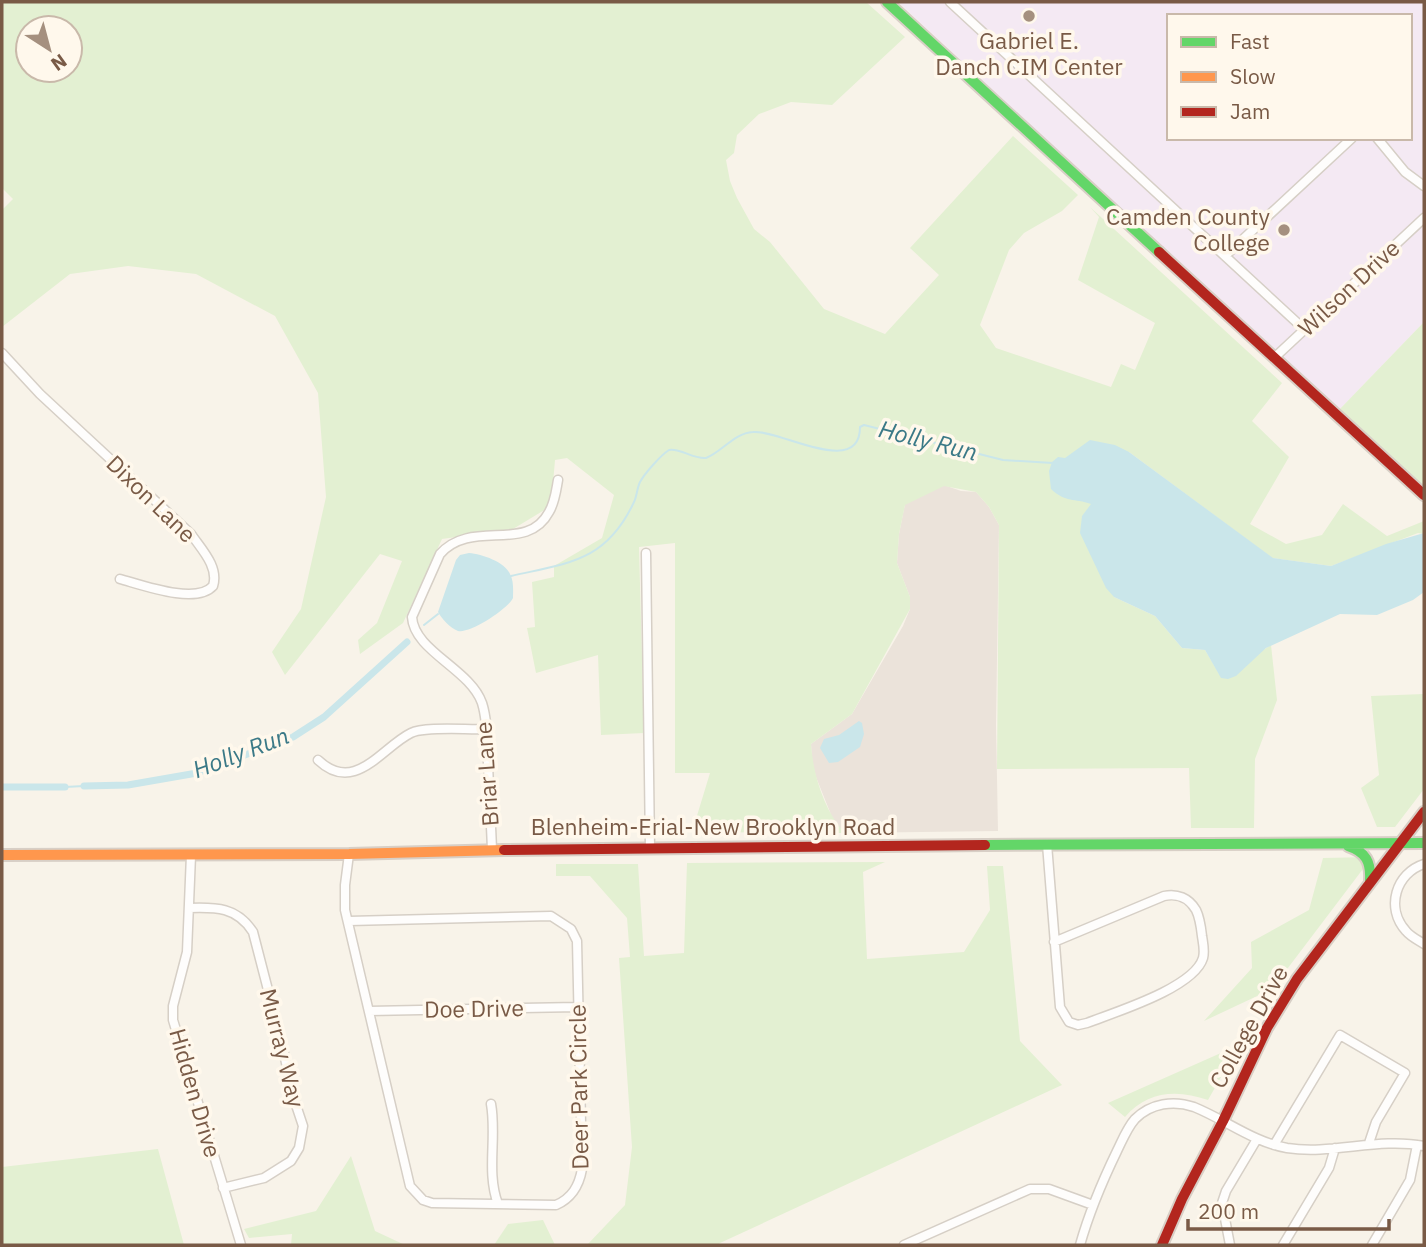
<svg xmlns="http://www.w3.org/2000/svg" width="1426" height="1247" viewBox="0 0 1426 1247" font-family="'IBM Plex Sans',sans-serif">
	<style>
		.industrial { fill: #ebe3da }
		.education { fill: #f4e9f3; fill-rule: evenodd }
		.green { fill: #e3f0d2; fill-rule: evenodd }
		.water { fill: #cae6ea }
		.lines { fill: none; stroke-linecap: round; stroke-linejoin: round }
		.stream { stroke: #cae6ea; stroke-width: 2 }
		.canal { stroke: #cae6ea; stroke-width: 7 }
		.street-casing { stroke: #d6cfc6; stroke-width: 11 }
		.fast-casing { stroke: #d8cfc6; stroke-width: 14 }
		.slow-casing { stroke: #d8cfc6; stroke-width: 14 }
		.jam-casing { stroke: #d8cfc6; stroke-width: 14 }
		.street { stroke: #fefdfc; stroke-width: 8 }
		.fast { stroke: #63d668; stroke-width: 10 }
		.slow { stroke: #ff974d; stroke-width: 10 }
		.jam { stroke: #b3261e; stroke-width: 10 }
		.poi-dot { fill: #a5907f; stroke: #fff8ec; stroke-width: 2.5 }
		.labels { text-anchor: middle; stroke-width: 7; stroke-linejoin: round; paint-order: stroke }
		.poi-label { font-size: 23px; fill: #795a46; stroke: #fff8ec }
		.street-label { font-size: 23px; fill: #795a46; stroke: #fff8ec }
		.water-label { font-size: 24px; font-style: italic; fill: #3b7987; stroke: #fff8ec }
	</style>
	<rect width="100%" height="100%" fill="#f8f3e9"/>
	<path class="industrial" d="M944,485L961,491L976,492L989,507L999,525L996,725L998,831L845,833L834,822L816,777L812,761L811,744L852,714L903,626L910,609V597L897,563L899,534L905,504Z"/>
	<path class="education" d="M898,2H1424V322L1338,411ZM1169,16H1410V138H1169Z"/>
	<path class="green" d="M2,2H866L905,37L832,105L791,102L759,114L737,135L734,153L726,160L730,181L737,198L754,229L770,242L824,309L885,334L939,275L910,248L1013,136L1078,195L1062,211L1024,233L1009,250L980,325L996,348L1111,387L1121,364L1135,370L1155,323L1078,280L1099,217L1090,207L1282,383L1252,421L1289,457L1250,524L1286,544L1322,535L1343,504L1387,536L1424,521V534L1418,533L1331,566L1272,558L1129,452L1091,503L1114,597L1155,616L1182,648L1205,650L1221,677L1271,645L1277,700L1255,759L1254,828H1191L1189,768L997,769L999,525L989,507L976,492L944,486L905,505L899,534L897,563L910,597V609L852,714L811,744C813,774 824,811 845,833L692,832L710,773H675V543L639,547L644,733L601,735L598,655L536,673L527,628L535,627L532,582L554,577V566L602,538L614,495L567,458L555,460L551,506L513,529L442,539L403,623L360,654L358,640L377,623L402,561L380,554L285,675L272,652L301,609L326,497L318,393L275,316L196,274L128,266L70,274L2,327V210L13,199L2,188ZM28,28H70V70H28Z
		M1424,322V486L1338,411Z
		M1424,694V789L1395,827H1377L1361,788L1379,775L1371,696Z
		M1372,857L1272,989L1204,1021L1252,968L1251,942L1309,910L1323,858Z
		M885,862L863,872L867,959L964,952L990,910L987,866H1003L1020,1041L1062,1085L720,1243L718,1245H587L625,1205L632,1147L619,958L630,957L627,918L590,876H556V864H638L644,956L684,953L687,863Z
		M1239,1045L1208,1100C1177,1089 1147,1091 1125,1117L1108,1103Z
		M158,1149L184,1245H2V1167Z
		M351,1156L375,1231L405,1245H291L292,1234L249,1238L244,1229L316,1211Z
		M543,1220L555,1245H494L508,1224Z"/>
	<path class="water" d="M1090,440L1115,445L1129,452L1273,558L1331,566L1386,544L1424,533V592L1413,600L1377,615L1340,614L1266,648L1236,676L1228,679L1221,678L1205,650L1182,648L1155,616L1114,597L1106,588L1080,533L1082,516L1091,504C1074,498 1066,503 1051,489L1049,471L1052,462L1058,457L1065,458Z
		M469,553C482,554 505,562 510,574C514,581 513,591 513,598C508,609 470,634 458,631C450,628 442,619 438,612L456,560L460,555Z
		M859,721L862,723L864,734L860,747L838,762L829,763L820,748L824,739L839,735Z"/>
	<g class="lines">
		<path class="stream" d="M511,576C568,563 606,562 634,502C637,496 637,488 640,482C645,473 661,455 669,450C681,448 692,459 706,458C722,452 734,433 753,432C779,429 860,479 860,427L864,425L1003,460L1053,463
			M424,625L438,614
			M65,787L84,786"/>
		<path class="canal" d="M84,786L128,785L197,773L293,737L324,717L407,642
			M2,787H65"/>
		<g class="street-casing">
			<path id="street" d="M950,2L1305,330
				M1377,138L1405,172L1424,186
				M1226,255L1352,138
				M2,353L40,394L191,534C202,550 219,567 213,586C196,605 142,585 120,579
				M1274,358L1424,218
				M646,553L650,848
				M318,760C355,795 382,747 411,733C425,726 468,730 486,729
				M1047,844L1060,1007L1069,1022L1078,1025L1087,1023C1115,1012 1194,988 1203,958C1205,951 1203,943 1202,936C1201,927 1200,918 1196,910C1189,898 1177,893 1164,896L1054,942
				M492,850C491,821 489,792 488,763C487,744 488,722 482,703C470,669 414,651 412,617L440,554C472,518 527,554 549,512C555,502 556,491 558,480
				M191,855L187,952L173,1006V1020L241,1245
				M1424,864C1396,873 1385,908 1406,931C1411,937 1418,940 1424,944
				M189,908C216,907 237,907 253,932L282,1044L293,1096L303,1126L299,1148L291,1161L264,1178L223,1188
				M349,921L551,916L571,929L577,941L582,1169C579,1186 572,1198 556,1205L432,1203L423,1200L410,1186L345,910V885L349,854
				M369,1011L578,1007
				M491,1104C497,1137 486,1172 498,1204
				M1274,1145L1340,1035L1405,1073L1376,1122L1369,1143
				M904,1245L1030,1189H1049L1093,1205
				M1080,1245C1089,1213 1102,1182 1117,1151C1122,1141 1127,1128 1135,1119C1151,1103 1174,1100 1194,1107C1226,1120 1253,1142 1287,1148C1333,1155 1378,1137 1424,1146
				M1230,1245L1222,1203L1226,1191L1257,1139
				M1283,1245L1329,1168L1335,1148
				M1372,1245L1410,1180L1417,1145"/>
		</g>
		<g class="fast-casing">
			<path id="fast" d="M887,2L1159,252
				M985,845L1424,843
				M1348,846C1366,852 1371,862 1370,880"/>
		</g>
		<g class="slow-casing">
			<path id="slow" d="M2,855L349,854L504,850"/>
		</g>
		<g class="jam-casing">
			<path id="jam" d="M1159,252L1424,495
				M504,850L985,845
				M1162,1245L1182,1199L1223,1121L1267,1028L1297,979L1424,812"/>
		</g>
		<use href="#street" class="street"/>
		<use href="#fast" class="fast"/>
		<use href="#slow" class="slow"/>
		<use href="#jam" class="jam"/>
	</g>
	<g class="poi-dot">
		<circle cx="1029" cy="16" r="7"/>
		<circle cx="1284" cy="230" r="7"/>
	</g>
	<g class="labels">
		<g class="poi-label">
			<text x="1029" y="49">Gabriel E.<tspan x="1029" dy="26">Danch CIM Center</tspan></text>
			<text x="1270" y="225" text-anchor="end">Camden County<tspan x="1270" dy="26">College</tspan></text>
		</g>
		<g class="street-label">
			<text transform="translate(1349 288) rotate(-43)" y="8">Wilson Drive</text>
			<text transform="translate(151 499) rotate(44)" y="8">Dixon Lane</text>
			<text transform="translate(487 774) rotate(-94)" y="8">Briar Lane</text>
			<text x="713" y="835">Blenheim-Erial-New Brooklyn Road</text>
			<text transform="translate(474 1009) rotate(-1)" y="8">Doe Drive</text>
			<text transform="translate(1249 1027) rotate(-61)" y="8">College Drive</text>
			<text transform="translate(282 1048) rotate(76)" y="8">Murray Way</text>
			<text transform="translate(579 1087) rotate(-91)" y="8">Deer Park Circle</text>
			<text transform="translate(195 1093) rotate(74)" y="8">Hidden Drive</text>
		</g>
		<g class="water-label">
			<text transform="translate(928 441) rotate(14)" y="8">Holly Run</text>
			<text transform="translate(241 753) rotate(-21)" y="8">Holly Run</text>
		</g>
	</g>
	<rect width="1426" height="1247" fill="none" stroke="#795a46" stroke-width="7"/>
	<rect x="1167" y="14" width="245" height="126" fill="#fff8ec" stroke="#c9b9aa" stroke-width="2"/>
	<rect x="1181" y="37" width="35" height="10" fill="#63d668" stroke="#c9b9aa" stroke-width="2"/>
	<text x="1230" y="49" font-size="21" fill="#795a46">Fast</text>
	<rect x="1181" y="72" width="35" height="10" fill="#ff974d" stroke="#c9b9aa" stroke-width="2"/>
	<text x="1230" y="84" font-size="21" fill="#795a46">Slow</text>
	<rect x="1181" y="107" width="35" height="10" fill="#b3261e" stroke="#c9b9aa" stroke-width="2"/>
	<text x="1230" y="119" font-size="21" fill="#795a46">Jam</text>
	<g transform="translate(49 49) rotate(144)"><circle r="33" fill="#fff8ec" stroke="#c9b9aa" stroke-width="2"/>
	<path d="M0-5L12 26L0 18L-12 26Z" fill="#a5907f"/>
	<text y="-10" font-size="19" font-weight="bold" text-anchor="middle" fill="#795a46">N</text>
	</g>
	<path d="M1188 1219v10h201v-10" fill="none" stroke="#795a46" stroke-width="3.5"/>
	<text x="1198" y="1219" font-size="21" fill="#795a46" stroke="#fff8ec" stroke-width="5" paint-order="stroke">200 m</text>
</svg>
